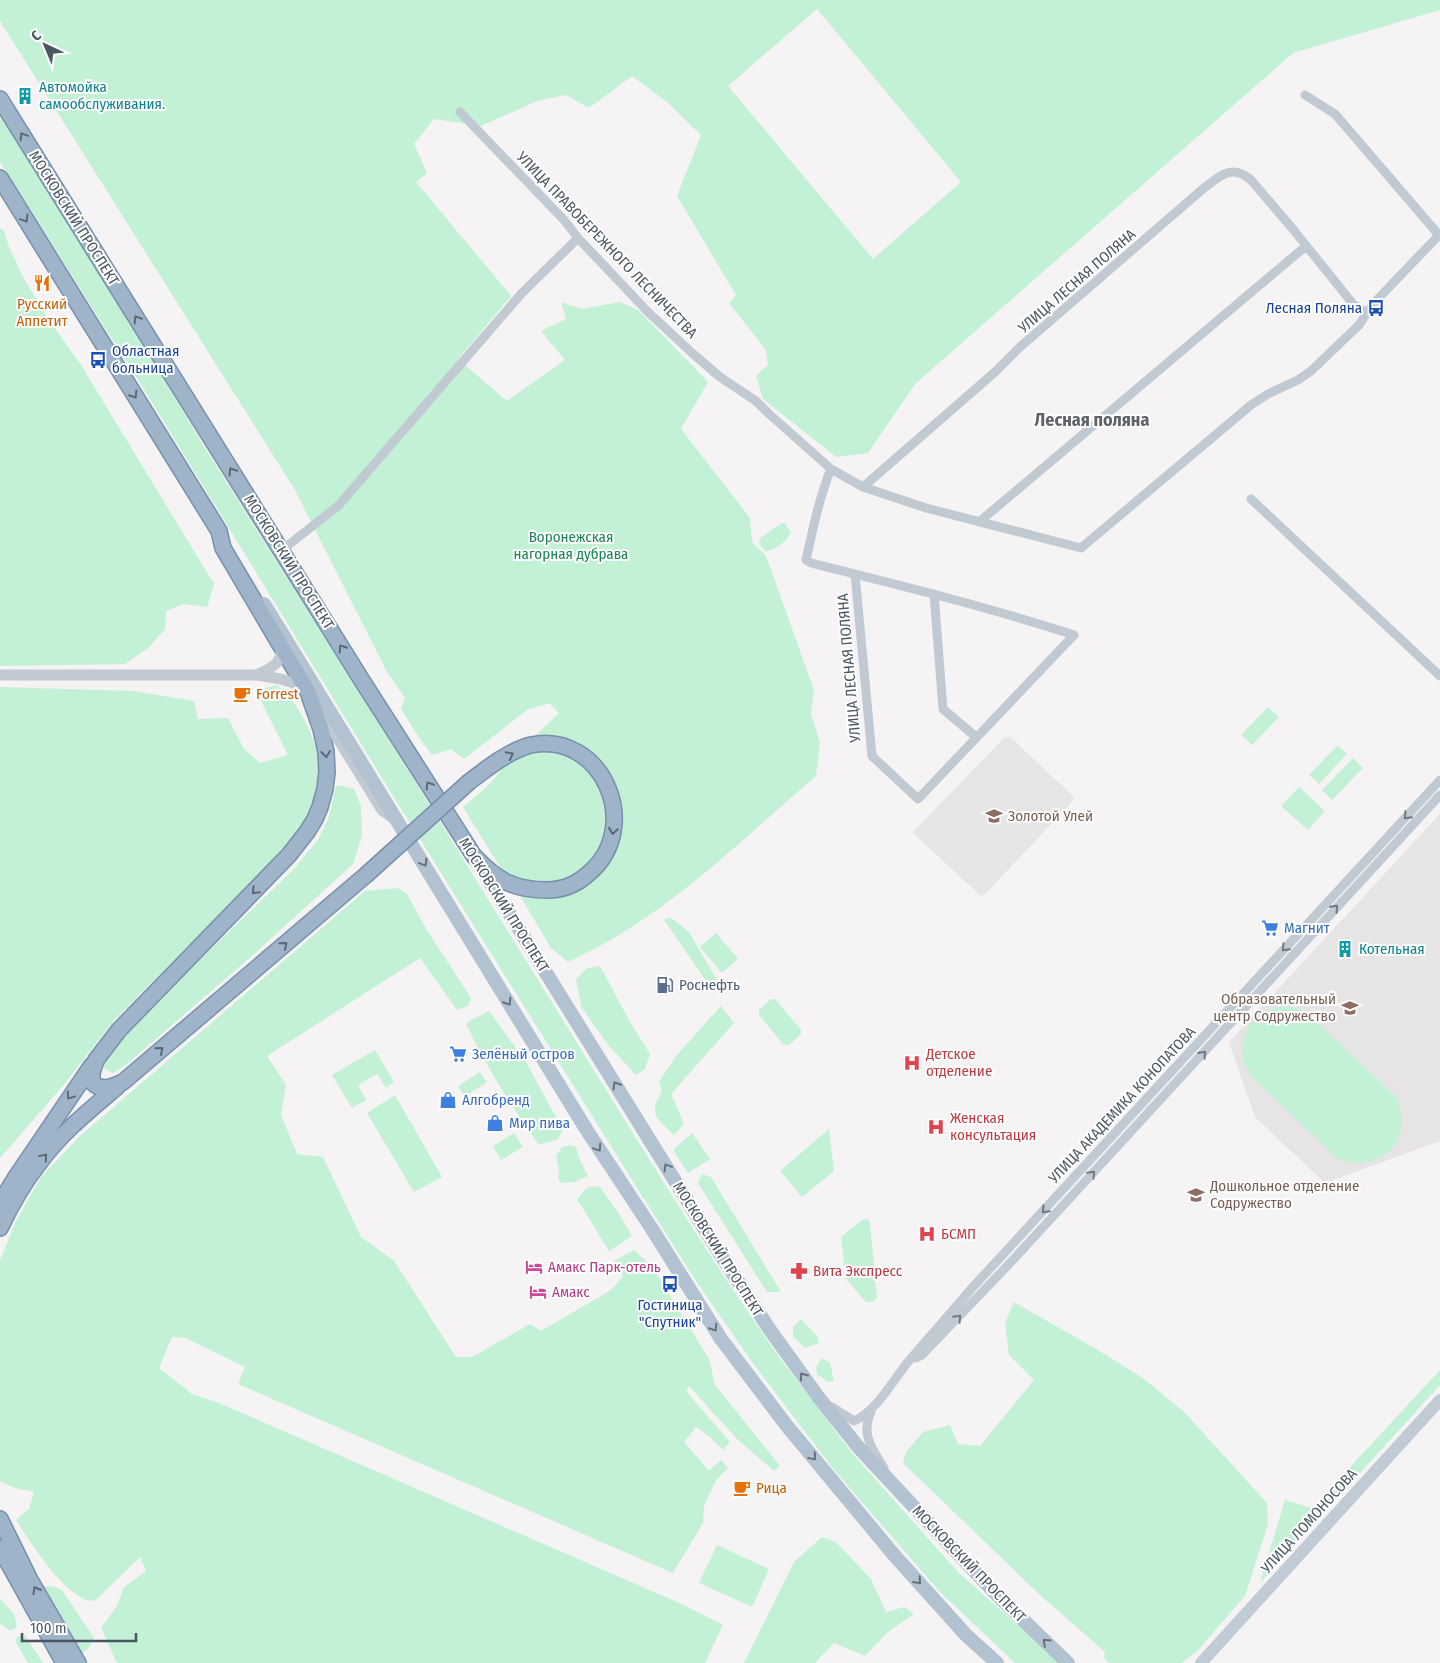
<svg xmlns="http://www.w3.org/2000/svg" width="1440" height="1663" viewBox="0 0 1440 1663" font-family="'Fira Sans Condensed',sans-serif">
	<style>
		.education { fill: #e6e4e5 }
		.green { fill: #c3f1d5; fill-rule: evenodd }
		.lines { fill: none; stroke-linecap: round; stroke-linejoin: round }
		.trunk-casing { stroke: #7690ad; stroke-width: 18 }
		.minor { stroke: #c1cad2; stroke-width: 9 }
		.tertiary { stroke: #c1cad2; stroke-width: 11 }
		.secondary { stroke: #c1cbd6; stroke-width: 12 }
		.primary { stroke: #b3c2d1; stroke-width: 14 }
		.trunk { stroke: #9fb4c9; stroke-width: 15 }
		.trunk-bridge-casing { stroke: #7690ad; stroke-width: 18; stroke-linecap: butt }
		.trunk-bridge { stroke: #9fb4c9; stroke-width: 15 }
		.oneway { stroke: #5b6976 }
		.oneway2 { stroke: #6e7983 }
		.oneway3 { stroke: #64717d }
		.labels { text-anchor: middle; stroke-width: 4; stroke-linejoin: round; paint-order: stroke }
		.culture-label { font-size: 15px; fill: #0d838f; stroke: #fff; text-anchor: start }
		.street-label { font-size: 15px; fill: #4a5661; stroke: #fff }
		.food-label { font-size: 15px; fill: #c56008; stroke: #fff; text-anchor: start }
		.transit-label { font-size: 15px; fill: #164399; stroke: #fff; text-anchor: end }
		.park-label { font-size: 15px; fill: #17864f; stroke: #fff }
		.education-label { font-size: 15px; fill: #785e54; stroke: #fff; text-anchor: start }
		.shop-label { font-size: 15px; fill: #366cbe; stroke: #fff; text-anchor: start }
		.service-label { font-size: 15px; fill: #4e5e75; stroke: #fff; text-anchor: start }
		.health-label { font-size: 15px; fill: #be3a42; stroke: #fff; text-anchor: start }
		.hotel-label { font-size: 15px; fill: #b23c85; stroke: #fff; text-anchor: start }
		.quarter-label { font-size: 18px; font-weight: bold; fill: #5f6368; stroke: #fff }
	</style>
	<rect width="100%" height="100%" fill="#f5f3f3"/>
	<path class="education" d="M1005,737H1010L1073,796L1074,800L985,894L981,896L913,833V832Z
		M1440,814V1141L1325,1183L1255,1117L1229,1042Z"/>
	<path class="green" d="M0,0H1440V10L1293,53L915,384L868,453L836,457L763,399L756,376L768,365L766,350L729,303L736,295L677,196L701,135L667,102L632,76L589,108L566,95L537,101L481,126L434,119L414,144L427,173L416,182L511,296L458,359L507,401L565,360L541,331L566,319L561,302L581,309L620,302L638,310L708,382L681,429L750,518L752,542L766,556L814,690L811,714L820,743L816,776C753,830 693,889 622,933C605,944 586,953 568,962L551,948L519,894L495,859L463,807L487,787L504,767L528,754L536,735L559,713L549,703L527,710L464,759L451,749L432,755L418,736L401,709L405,698L387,672L295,490L0,21ZM817,9L961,182L873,259L728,86Z
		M0,117L20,146L164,379L203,445L416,783L662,1180L719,1269L759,1328L776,1353L852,1453L932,1543L959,1573L1060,1663H1015L939,1591L835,1471L752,1362L698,1284L639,1191L395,799L145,391L0,162Z
		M0,228L4,231L9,247L23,277L48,319L81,365L214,584L207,607L183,604L166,611L165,629L148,648L125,664L0,666Z
		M782,523H784L791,532C789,540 773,552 765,551L759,544L760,538Z
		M277,685C292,697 304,716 311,734C315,744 316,752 321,760L317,797L304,825L271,864L115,1019L61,1088L0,1158V687L133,691L194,701L198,719L228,718L244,749L260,763L288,755L261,701L257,690Z
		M1268,707L1279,717L1252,745L1241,735Z
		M1338,745L1347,754L1319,784L1309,775Z
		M1353,758L1363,768L1332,800L1322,790Z
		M336,786H343L354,789L361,806L362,836L353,864L254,954L127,1064L113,1073L105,1069L102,1065L106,1058L155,1003L294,869L318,840L329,817Z
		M1299,787L1325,811L1308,830L1281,806Z
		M398,888L407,894L428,932L471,998L468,1006L457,1010L420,958L267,1056L286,1085L281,1115L297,1154L323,1157L361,1237L394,1261L456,1357H472L530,1324L541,1331L611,1290L623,1277L614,1261L634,1250L653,1268L709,1359L715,1385L780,1466L774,1471L737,1439L689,1386L686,1391L730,1442L723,1450L709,1436L696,1427L684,1442L709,1471L721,1460L728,1468L716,1480L704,1506L703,1523L673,1573L238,1384L245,1367L186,1338L172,1337L159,1368L192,1394L219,1403L677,1602L723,1625L705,1663H117L101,1628L117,1606L124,1587L146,1571L140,1557L95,1601C91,1600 87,1601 84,1599C56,1584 33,1546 16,1520L29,1509L34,1492L15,1488L0,1481V1261L15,1223L41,1177L80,1136L365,891Z
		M670,917L689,932L717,980L711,988L664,920Z
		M716,933L738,959L722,973L700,947Z
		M600,966L630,1022L650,1054L645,1069L636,1075L609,1046L582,1008L576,980L587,968Z
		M771,999H775L801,1030V1034L789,1045H784L759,1015V1010Z
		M721,1006L734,1023L671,1094L684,1124L674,1135C656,1117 648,1116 662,1091L659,1082L676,1056Z
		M1281,1006L1295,1008L1307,1013L1396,1097C1416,1140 1379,1176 1337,1158L1253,1078C1251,1074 1247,1069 1245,1065C1243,1060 1243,1051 1243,1045C1246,1021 1259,1013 1281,1006Z
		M489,1011L526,1062L563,1130L558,1139L539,1145C512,1106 485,1066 466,1023Z
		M375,1050L394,1082L386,1088L377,1074L358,1085L366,1100L352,1108L332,1075Z
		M480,1072L487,1082L464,1097L458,1086Z
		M395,1095L442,1177L414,1192L367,1113Z
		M829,1129L834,1171L802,1197L780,1171Z
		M514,1133L523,1147L501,1160L493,1146Z
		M692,1133L710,1159L688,1173L673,1150Z
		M571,1145L576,1147L580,1160L588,1176L574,1182L561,1183L558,1177L559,1170L556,1156L562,1147Z
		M702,1174L711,1177L781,1292H767L698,1183Z
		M594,1186L600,1187L619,1214L632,1236L609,1251L577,1199L587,1188Z
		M868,1219L870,1224L877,1298L872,1302H866L846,1279L841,1237L862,1220Z
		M1014,1302L1096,1349L1143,1378L1185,1413L1267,1503L1268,1524L1245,1596L1198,1650L1182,1663H1109L1104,1658L1105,1652L1040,1595L903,1463L906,1452L923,1432L950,1425L958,1444L980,1446L1034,1380L1009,1355L1005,1323Z
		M801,1319L817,1336L819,1343L805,1348L793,1336V1327Z
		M822,1358L830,1363L834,1381L828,1382L817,1374L816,1367Z
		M1440,1370V1385L1260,1583L1285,1500L1312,1508L1321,1501L1327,1492Z
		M822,1537L836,1542L871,1579L886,1612L904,1607L914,1614L888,1632L865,1656L834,1643L815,1663H744L794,1562Z
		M717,1545L769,1569L752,1607L699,1583Z
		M53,1586L62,1590L94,1638L88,1649L82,1653L51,1607L40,1587Z
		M0,1599L14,1614L17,1626L11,1631L0,1624Z
		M25,1635L43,1663H28L15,1641L18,1636Z"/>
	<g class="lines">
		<g class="trunk-casing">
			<path id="trunk" d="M0,99L361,679L474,856C497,880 513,890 547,890C563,890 576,885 588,874C644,828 603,731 531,745C510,750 486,769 469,782
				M0,178L219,531L223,548L308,692L321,729L326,752L327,772L325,789L320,807L315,819L307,832L289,855L119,1030L96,1060L92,1073V1082C101,1092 112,1087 123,1082L366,875
				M0,1203L16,1177L92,1065
				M0,1228C11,1205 24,1182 40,1162C61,1133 91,1109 118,1086
				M0,1519L30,1580L78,1663
				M0,1548L64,1663"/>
		</g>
		<path class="minor" d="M1305,95L1335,114L1439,235
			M460,112L564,220L578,238L648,312L691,352L720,377L756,401L768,413L831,469L863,487L926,508L1081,548L1251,405L1268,394L1298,380L1311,371L1359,325L1373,304L1440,234
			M831,469C819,498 813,529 806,560L811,563C899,585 988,607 1074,635L918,799L872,756L855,574
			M863,487L995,372L1020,347L1204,188C1221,175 1232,164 1251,180L1292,228L1353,304L1367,313
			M1251,499L1440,676
			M979,522L1306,246
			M282,550L338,506L522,293L578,238
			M934,594L943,709L976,737
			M916,1358L922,1355L1011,1262L1440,795
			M832,1407L854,1421C876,1412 893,1380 908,1362C929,1337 951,1313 972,1288L1440,780
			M871,1412C860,1434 873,1450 884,1468"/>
		<path class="tertiary" d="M0,675H257C275,678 291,679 306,690
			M257,675C271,668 283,664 281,645
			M317,705L382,810L393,818"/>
		<path class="secondary" d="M1201,1663L1440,1400"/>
		<path class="primary" d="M264,604L586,1129L652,1229L721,1339L787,1426L894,1555L966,1635L997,1663
			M478,863L724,1260L770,1330L819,1398L859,1448L929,1523L1000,1598L1068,1663"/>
		<use href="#trunk" class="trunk"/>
		<g class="trunk-bridge-casing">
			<path id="trunk-bridge" d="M366,875L469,782"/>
		</g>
		<use href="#trunk-bridge" class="trunk-bridge"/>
	</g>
	<defs><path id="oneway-chevron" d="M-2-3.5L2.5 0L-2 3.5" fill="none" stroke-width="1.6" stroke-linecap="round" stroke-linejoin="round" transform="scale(1.25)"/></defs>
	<g class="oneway">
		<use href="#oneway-chevron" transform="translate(23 136) rotate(-122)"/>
		<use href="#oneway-chevron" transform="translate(25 219) rotate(59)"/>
		<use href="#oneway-chevron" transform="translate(137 319) rotate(-122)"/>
		<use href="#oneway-chevron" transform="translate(134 395) rotate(58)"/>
		<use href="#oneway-chevron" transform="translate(232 471) rotate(-122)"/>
		<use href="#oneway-chevron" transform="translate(342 648) rotate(-122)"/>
		<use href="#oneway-chevron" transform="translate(326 754) rotate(83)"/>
		<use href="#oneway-chevron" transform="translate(510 755) rotate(-28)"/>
		<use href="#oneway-chevron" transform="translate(429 785) rotate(-123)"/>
		<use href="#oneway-chevron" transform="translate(613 831) rotate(99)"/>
		<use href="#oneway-chevron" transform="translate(255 891) rotate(135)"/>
		<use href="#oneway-chevron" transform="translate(284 945) rotate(-40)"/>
		<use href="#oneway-chevron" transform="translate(160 1050) rotate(-40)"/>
		<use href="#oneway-chevron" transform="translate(70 1096) rotate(124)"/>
		<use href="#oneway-chevron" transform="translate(44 1157) rotate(-50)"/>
		<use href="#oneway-chevron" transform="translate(36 1590) rotate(-120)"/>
	</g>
	<g class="oneway2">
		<use href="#oneway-chevron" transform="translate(1407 816) rotate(133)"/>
		<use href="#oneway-chevron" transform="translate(1335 908) rotate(-47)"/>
		<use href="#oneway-chevron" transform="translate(1285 948) rotate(133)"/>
		<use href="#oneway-chevron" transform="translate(1203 1054) rotate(-48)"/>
		<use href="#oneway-chevron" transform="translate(1092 1174) rotate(-47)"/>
		<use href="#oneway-chevron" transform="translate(1045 1210) rotate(133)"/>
		<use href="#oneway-chevron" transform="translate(958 1318) rotate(-47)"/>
	</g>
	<g class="oneway3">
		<use href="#oneway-chevron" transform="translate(424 863) rotate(59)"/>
		<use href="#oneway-chevron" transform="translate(508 1002) rotate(58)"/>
		<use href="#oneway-chevron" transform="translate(616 1085) rotate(-122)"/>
		<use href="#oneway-chevron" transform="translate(598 1148) rotate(56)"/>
		<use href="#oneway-chevron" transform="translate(667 1167) rotate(-121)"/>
		<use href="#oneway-chevron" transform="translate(714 1328) rotate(57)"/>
		<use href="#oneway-chevron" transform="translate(803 1376) rotate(-126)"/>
		<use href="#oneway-chevron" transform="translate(813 1457) rotate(50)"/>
		<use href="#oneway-chevron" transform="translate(918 1581) rotate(48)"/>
		<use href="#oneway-chevron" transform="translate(1046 1642) rotate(-137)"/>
	</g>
	<defs>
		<g id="building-bare" transform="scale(1.35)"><path d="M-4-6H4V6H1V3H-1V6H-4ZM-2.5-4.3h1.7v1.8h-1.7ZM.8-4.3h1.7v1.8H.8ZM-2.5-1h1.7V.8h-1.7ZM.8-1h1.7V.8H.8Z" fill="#0f9aa8" stroke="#fff" stroke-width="2.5" paint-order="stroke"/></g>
		<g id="restaurant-bare" transform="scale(1.35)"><path d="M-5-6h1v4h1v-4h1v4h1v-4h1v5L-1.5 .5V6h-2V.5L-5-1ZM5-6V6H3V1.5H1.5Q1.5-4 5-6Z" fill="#e8710a" stroke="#fff" stroke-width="2.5" paint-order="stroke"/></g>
		<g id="bus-bare" transform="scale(1.35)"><path d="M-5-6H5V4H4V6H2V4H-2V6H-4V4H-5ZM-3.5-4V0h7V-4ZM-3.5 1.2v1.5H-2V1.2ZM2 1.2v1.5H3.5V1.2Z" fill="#1a4fb4" stroke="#fff" stroke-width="2.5" paint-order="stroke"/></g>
		<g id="cafe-bare" transform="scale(1.35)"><path d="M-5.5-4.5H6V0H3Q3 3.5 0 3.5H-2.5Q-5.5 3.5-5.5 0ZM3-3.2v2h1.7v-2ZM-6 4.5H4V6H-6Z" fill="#e8710a" stroke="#fff" stroke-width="2.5" paint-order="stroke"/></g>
		<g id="school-bare" transform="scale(1.35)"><path d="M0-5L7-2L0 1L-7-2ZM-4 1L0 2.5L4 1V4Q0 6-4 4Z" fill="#8d6e63" stroke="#fff" stroke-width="2.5" paint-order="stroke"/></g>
		<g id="supermarket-bare" transform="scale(1.35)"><path d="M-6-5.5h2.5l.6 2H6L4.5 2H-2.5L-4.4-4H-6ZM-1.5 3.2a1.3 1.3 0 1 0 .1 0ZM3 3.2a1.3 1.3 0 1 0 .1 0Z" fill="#3f7fe0" stroke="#fff" stroke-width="2.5" paint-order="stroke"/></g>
		<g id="fuel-bare" transform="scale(1.35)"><path d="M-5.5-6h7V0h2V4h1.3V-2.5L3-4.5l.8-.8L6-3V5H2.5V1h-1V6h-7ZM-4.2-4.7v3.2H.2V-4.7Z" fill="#5c6f8a" stroke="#fff" stroke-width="2.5" paint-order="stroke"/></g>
		<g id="hospital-bare" transform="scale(1.35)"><path d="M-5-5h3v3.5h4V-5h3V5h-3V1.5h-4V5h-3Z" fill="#e0444e" stroke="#fff" stroke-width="2.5" paint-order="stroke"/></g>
		<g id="shop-bare" transform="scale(1.35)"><path d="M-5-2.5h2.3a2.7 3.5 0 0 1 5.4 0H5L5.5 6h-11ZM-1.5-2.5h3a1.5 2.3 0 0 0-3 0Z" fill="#3f7fe0" stroke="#fff" stroke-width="2.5" paint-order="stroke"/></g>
		<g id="hotel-bare" transform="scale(1.35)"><path d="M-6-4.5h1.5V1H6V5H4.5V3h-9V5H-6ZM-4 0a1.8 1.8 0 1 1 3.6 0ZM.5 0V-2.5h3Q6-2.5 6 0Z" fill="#d1479c" stroke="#fff" stroke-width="2.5" paint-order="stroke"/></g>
		<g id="pharmacy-bare" transform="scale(1.35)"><path d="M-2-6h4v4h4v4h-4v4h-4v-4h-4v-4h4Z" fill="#e0444e" stroke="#fff" stroke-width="2.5" paint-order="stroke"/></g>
	</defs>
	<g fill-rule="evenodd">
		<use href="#building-bare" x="25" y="96"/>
		<use href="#restaurant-bare" x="42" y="283"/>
		<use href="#bus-bare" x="1376" y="308"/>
		<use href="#bus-bare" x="98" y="360"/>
		<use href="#cafe-bare" x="242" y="694"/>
		<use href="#school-bare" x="994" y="816"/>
		<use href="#supermarket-bare" x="1270" y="928"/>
		<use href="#building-bare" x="1345" y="949"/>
		<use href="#fuel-bare" x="665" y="985"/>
		<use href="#school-bare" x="1350" y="1008"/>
		<use href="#supermarket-bare" x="458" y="1054"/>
		<use href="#hospital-bare" x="912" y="1063"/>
		<use href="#shop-bare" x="448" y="1100"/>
		<use href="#shop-bare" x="495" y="1123"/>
		<use href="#hospital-bare" x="936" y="1127"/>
		<use href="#school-bare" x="1196" y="1195"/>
		<use href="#hospital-bare" x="927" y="1234"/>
		<use href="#hotel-bare" x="534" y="1267"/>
		<use href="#pharmacy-bare" x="799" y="1271"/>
		<use href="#bus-bare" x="670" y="1284"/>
		<use href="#hotel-bare" x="538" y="1292"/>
		<use href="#cafe-bare" x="742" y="1488"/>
	</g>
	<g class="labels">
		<g class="culture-label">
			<text x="39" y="92">Автомойка<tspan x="39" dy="17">самообслуживания.</tspan></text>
			<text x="1359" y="954">Котельная</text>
		</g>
		<g class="street-label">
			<text transform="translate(74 218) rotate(58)" y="5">МОСКОВСКИЙ ПРОСПЕКТ</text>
			<text transform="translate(607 245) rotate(46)" y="5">УЛИЦА ПРАВОБЕРЕЖНОГО ЛЕСНИЧЕСТВА</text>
			<text transform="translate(1077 281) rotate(-41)" y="5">УЛИЦА ЛЕСНАЯ ПОЛЯНА</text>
			<text transform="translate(289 562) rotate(58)" y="5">МОСКОВСКИЙ ПРОСПЕКТ</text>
			<text transform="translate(849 668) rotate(-95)" y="5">УЛИЦА ЛЕСНАЯ ПОЛЯНА</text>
			<text transform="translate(504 905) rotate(58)" y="5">МОСКОВСКИЙ ПРОСПЕКТ</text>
			<text transform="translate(1122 1105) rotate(-47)" y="5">УЛИЦА АКАДЕМИКА КОНОПАТОВА</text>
			<text transform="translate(718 1249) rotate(58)" y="5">МОСКОВСКИЙ ПРОСПЕКТ</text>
			<text transform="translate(1309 1521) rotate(-48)" y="5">УЛИЦА ЛОМОНОСОВА</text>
			<text transform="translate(969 1564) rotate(46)" y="5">МОСКОВСКИЙ ПРОСПЕКТ</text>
		</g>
		<g class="food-label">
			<text x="42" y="309" text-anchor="middle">Русский<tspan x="42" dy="17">Аппетит</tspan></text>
			<text x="256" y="699">Forrest</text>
			<text x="756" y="1493">Рица</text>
		</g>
		<g class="transit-label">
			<text x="1362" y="313">Лесная Поляна</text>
			<text x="112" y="356" text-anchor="start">Областная<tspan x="112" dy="17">больница</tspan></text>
			<text x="670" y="1310" text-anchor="middle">Гостиница<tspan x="670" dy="17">"Спутник"</tspan></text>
		</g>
		<g class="park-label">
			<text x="571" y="542">Воронежская<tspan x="571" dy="17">нагорная дубрава</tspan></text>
		</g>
		<g class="education-label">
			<text x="1008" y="821">Золотой Улей</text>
			<text x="1336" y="1004" text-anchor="end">Образовательный<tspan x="1336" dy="17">центр Содружество</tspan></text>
			<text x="1210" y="1191">Дошкольное отделение<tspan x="1210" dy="17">Содружество</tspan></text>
		</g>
		<g class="shop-label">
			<text x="1284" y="933">Магнит</text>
			<text x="472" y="1059">Зелёный остров</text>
			<text x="462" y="1105">Алгобренд</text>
			<text x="509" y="1128">Мир пива</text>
		</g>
		<g class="service-label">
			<text x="679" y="990">Роснефть</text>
		</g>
		<g class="health-label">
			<text x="926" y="1059">Детское<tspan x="926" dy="17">отделение</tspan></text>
			<text x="950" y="1123">Женская<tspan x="950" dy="17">консультация</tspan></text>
			<text x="941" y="1239">БСМП</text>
			<text x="813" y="1276">Вита Экспресс</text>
		</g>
		<g class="hotel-label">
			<text x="548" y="1272">Амакс Парк-отель</text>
			<text x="552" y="1297">Амакс</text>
		</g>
		<g class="quarter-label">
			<text x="1092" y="426">Лесная поляна</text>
		</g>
	</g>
	<g transform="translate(45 45) rotate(316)" stroke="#ffffff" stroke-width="4" paint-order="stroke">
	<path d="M0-4L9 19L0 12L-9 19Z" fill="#4a5661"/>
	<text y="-8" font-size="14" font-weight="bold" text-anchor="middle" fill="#4a5661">С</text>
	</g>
	<path d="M22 1633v8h114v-8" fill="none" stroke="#4a5661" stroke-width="2.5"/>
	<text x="30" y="1633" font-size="15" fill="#4a5661" stroke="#ffffff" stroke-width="4" paint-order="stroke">100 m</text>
</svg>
